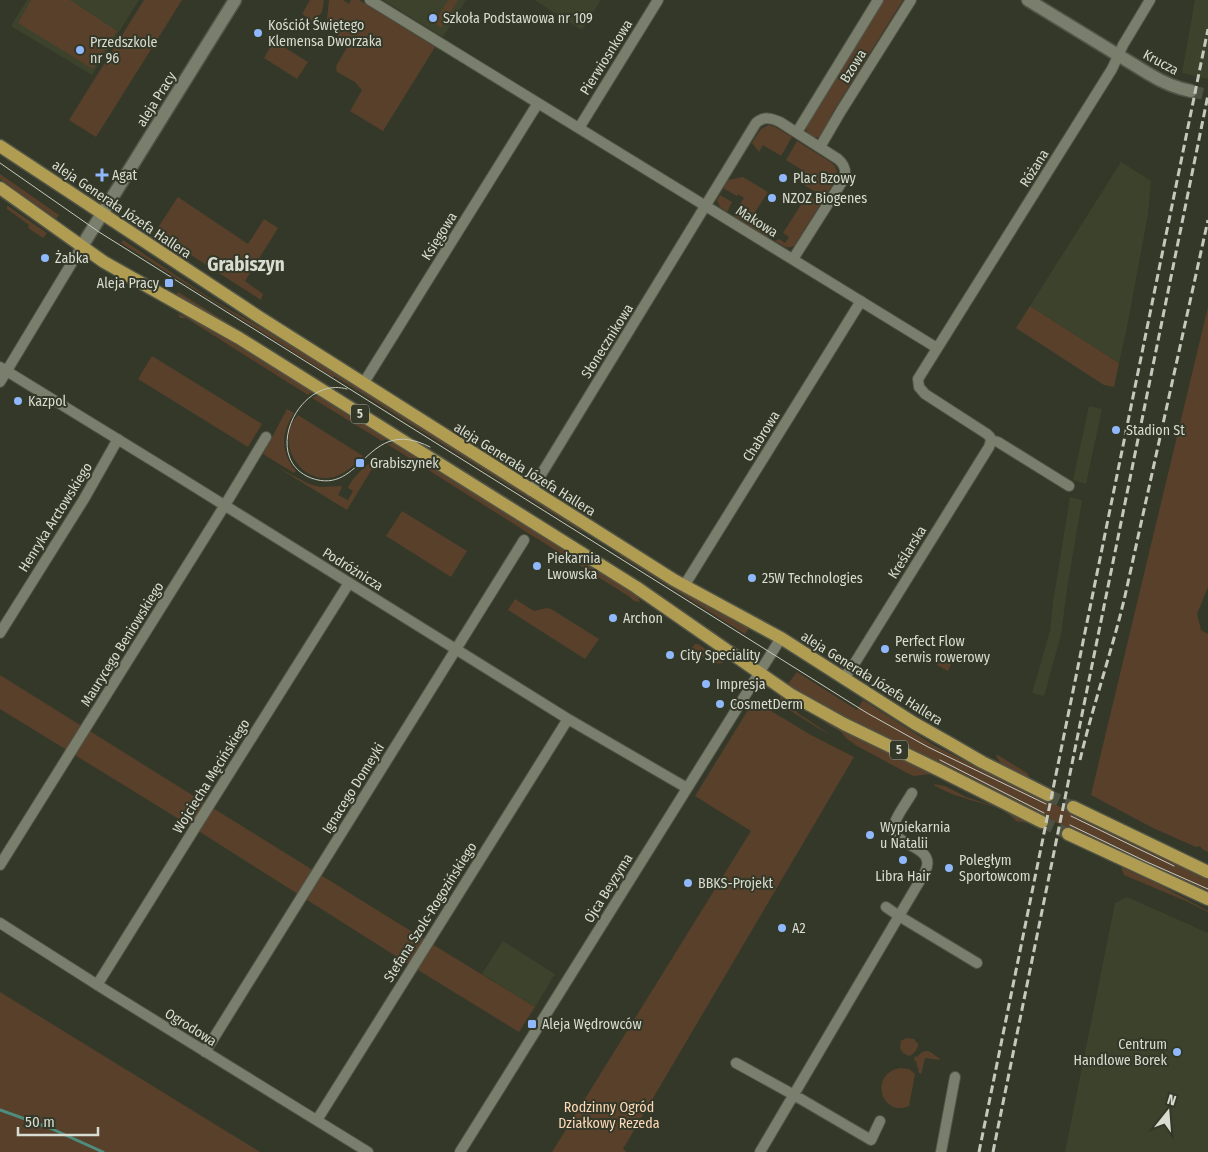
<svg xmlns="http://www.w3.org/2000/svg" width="1208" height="1152" viewBox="0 0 1208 1152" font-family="'Fira Sans Condensed',sans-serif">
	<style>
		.built { fill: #3c422b }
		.green { fill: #58402b }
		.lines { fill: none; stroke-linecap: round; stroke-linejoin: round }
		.stream { stroke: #4e8c7d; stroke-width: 3 }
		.secondary-tunnel { stroke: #4d5141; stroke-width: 12; stroke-dasharray: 12 6; stroke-linecap: butt }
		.primary-tunnel { stroke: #4d5141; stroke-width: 12; stroke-dasharray: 12 6; stroke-linecap: butt }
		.street-casing { stroke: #515446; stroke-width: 12 }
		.secondary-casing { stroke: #515446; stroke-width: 15 }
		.primary-casing { stroke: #515446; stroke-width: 15 }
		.street { stroke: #7a7f6d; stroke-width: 10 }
		.secondary { stroke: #7a7f6d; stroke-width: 12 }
		.primary { stroke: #b09d52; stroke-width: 12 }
		.tram { stroke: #c5c8bc; stroke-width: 1 }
		.rail { stroke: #c5c8bc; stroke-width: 3; stroke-dasharray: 8 4; stroke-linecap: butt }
		.poi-dot { fill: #90b8fd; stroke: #343828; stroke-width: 2 }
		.labels { text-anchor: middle; stroke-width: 4; stroke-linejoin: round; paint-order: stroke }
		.shield { fill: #343828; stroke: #a8ab9e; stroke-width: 1 }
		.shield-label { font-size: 12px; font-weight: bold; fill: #d9dcd1 }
		.poi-label { font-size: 14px; fill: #d9dcd1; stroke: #343828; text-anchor: start }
		.street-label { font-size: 14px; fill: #d9dcd1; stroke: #343828 }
		.park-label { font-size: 14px; fill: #ffdab9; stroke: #343828 }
		.district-label { font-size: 19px; font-weight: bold; fill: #d9dcd1; stroke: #343828 }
	</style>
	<rect width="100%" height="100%" fill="#343828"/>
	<path class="built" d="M27,0H139L92,75L11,26Z
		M383,0H466L443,37Z
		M534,0H601L582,30Z
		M1195,0H1208V79L1182,73Z
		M1121,162L1151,181L1148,215L1127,327L1119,363L1030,306Z
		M1089,406L1102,409L1086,484L1073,480Z
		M1070,497L1082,500L1067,589L1061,635L1044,696L1032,693L1050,631L1053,602Z
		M1127,897L1208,933V1152H1065L1115,903Z
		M503,941L555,974L535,1007L482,974Z"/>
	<path class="green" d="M31,0H70L117,31L93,69L18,23Z
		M144,0H182L96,137L69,120Z
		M310,0H324L322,12L314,22L302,14Z
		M329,0H343L349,4L351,0H359L435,47L383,131L350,111L362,90L355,82L337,72L336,66L348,46L342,42L327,19Z
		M448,0H458L441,28L434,23Z
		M883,0H903L833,112L826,127L825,131L820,137C809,139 806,134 806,124Z
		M274,41L308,62L297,79L264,58Z
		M769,125L775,127L792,137L781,156L763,145L759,152L752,143L753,141L761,129Z
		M797,141L832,163C844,174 831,187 824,197L799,182L805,172L786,160Z
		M0,174L59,215L56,219L0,179Z
		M743,177L768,192L753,215L739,206L744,198L738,194L737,196L723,188L728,180Z
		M720,195L732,202L727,212L720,207L717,200Z
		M807,195L821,203L794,246C787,250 781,244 775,241L779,239L785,243L789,237L783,233Z
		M178,197L248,244L264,219L278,228L245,281L263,294L261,300L155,232Z
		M7,206H8L47,233L43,238L28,228L29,225L7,209Z
		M738,209L751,217L750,221L769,233V238L734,216Z
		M123,240L213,300L274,335L585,531H581L369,398L334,376L333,377L121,243Z
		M178,292L325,383V384L261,344L176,296Z
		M1030,306L1119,363L1114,387L1104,385L1016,328Z
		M1208,307V587L1197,614L1201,630L1208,634V852L1202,849L1200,846L1196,847L1153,828L1091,795Z
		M178,314L191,319L202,325L269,364L313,392L308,395L186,318H180Z
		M152,356L262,424L248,447L138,379Z
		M317,395L388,439L382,441L312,398Z
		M287,409L294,413C281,433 280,452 296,471L294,473L263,454Z
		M298,415L363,456C356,463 349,471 339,475C310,488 282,458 290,428C291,423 295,419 298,415Z
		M394,443L631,591L638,597L640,602L634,601L630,597L387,444Z
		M371,461L378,465L375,471L372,469L347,510L277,467L309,484L320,487L341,486L342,487L338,495L348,500L353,491L348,488C352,477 363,470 371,461Z
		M402,511L467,551L451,577L386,536Z
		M620,553L684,593L749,628L745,634L619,555Z
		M515,599L534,611L547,608L551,609L599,639L585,659L508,610Z
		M695,644H698L724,662C713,668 701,655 691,649Z
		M942,656L952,662L948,671L937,665Z
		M797,672L857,710L863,700L935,746L1081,817L1208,878V893L1111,849L1010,800L832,712L787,685Z
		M0,675C178,786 356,898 535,1007L519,1032L405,962L200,832L0,709Z
		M781,697L799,714L831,735L818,728L778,703Z
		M761,705L811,735L854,757L623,1149L627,1152H552L751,831L695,796L748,710Z
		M815,717L861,740L941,777L940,778L930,774L914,776L909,774L857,746L847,739L841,732Z
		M996,754L1027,773L1030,778L1001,763L997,758Z
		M934,784L945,786L966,797L988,804L1032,824L1016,821C1004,806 978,803 961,797C952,795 944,790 935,786Z
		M1121,867L1160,885L1208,911V912L1188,902L1124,875Z
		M0,992L260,1152H0Z
		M906,1038L914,1039L918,1044C919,1048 913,1055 909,1056L903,1053L900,1048L901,1041Z
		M927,1051C933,1052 935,1056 939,1058L940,1060L925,1058L921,1074L918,1072L919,1070L917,1066L916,1061H914L915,1056L917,1057L922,1052Z
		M900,1068L909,1069L915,1074L909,1106C883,1118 867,1075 900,1068Z"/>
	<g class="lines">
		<path class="stream" d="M0,1110L50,1128L103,1152"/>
		<path class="secondary-tunnel" d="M1191,91L1208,95"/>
		<path class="primary-tunnel" d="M1048,795L1073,807
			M1042,822L1068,834"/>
		<g class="street-casing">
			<path id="street" d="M370,0L937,348
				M579,128L658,0
				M797,132L878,0
				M820,147L841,111L911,0
				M0,367L171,472L568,719L687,788
				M0,382L82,246
				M363,384L538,103
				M1069,486L998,442L991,440L990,437L987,434L925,394L919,387L918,379L1112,69L1123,45L1150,0
				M531,491L756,123C764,116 771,118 780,122L838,159C844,164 846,169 845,177L793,259
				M684,586L861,301
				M0,633L84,499L118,439
				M844,678L856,661L989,447L991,440
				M912,793C907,802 896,816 894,825C888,847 939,844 925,872L899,916L977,963
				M0,865L225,505L266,437
				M0,923L107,991L368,1152
				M97,985L193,831L349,583
				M205,1052L524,540
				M736,1063L794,1095L871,1140L880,1121
				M317,1120L568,719
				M460,1152L781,638
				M760,1152L899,916L886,907
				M941,1152L955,1077"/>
		</g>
		<g class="secondary-casing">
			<path id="secondary" d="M1028,0L1149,74C1162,82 1176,88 1191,91
				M82,246L235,0"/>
		</g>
		<g class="primary-casing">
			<path id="primary" d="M0,146L259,317L674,580L781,638L914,723L951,744L982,762L1048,795
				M0,188L104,262L239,338L636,587L790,694L844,724L939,770L1042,822
				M1073,807L1208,872
				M1068,834L1208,899"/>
		</g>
		<use href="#street" class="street"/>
		<use href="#secondary" class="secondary"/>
		<use href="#primary" class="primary"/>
		<path class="tram" d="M0,163L99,232L867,713L928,747L1046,804
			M347,389C299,375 260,458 311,478C363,497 366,414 430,447
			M940,760L1044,813
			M1071,816L1174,866
			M1070,825L1147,862L1208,889"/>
		<path class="rail" d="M1080,760C1093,705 1112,651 1125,596L1208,220
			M979,1152L1208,29
			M993,1152L1208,95"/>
	</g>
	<g class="poi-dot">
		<circle cx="433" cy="18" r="5"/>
		<circle cx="258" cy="33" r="5"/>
		<circle cx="80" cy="50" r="5"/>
		<path d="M99.5 167.5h5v5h5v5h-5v5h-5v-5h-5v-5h5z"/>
		<circle cx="783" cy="178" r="5"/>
		<circle cx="772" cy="198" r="5"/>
		<circle cx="45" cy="258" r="5"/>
		<rect x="164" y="278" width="10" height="10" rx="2.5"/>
		<circle cx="18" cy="401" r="5"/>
		<circle cx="1116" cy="430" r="5"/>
		<rect x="355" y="458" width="10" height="10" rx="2.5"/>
		<circle cx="537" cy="566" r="5"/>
		<circle cx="752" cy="578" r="5"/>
		<circle cx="613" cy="618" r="5"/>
		<circle cx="885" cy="649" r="5"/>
		<circle cx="670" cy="655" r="5"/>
		<circle cx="706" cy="684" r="5"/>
		<circle cx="720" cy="704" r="5"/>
		<circle cx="870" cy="835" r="5"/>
		<circle cx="903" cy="860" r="5"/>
		<circle cx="949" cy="868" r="5"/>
		<circle cx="688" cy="883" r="5"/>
		<circle cx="782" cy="928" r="5"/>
		<rect x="527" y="1019" width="10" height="10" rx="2.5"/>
		<circle cx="1177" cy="1052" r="5"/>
	</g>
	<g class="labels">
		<g class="shield">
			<rect x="351" y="404.5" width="18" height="19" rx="4"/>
			<rect x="890" y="740.5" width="18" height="19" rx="4"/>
		</g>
		<g class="shield-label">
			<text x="360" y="418">5</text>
			<text x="899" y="754">5</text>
		</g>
		<g class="poi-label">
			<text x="443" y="23">Szkoła Podstawowa nr 109</text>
			<text x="268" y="30">Kościół Świętego<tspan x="268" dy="16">Klemensa Dworzaka</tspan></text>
			<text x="90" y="47">Przedszkole<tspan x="90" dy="16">nr 96</tspan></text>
			<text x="112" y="180">Agat</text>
			<text x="793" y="183">Plac Bzowy</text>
			<text x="782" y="203">NZOZ Biogenes</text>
			<text x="55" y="263">Żabka</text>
			<text x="159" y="288" text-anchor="end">Aleja Pracy</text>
			<text x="28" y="406">Kazpol</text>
			<text x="1126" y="435">Stadion St</text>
			<text x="370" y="468">Grabiszynek</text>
			<text x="547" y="563">Piekarnia<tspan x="547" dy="16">Lwowska</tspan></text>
			<text x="762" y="583">25W Technologies</text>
			<text x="623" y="623">Archon</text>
			<text x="895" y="646">Perfect Flow<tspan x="895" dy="16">serwis rowerowy</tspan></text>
			<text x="680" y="660">City Speciality</text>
			<text x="716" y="689">Impresja</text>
			<text x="730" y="709">CosmetDerm</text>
			<text x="880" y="832">Wypiekarnia<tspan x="880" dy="16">u Natalii</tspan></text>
			<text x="959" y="865">Poległym<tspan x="959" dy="16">Sportowcom</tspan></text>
			<text x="903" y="881" text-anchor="middle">Libra Hair</text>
			<text x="698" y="888">BBKS-Projekt</text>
			<text x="792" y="933">A2</text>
			<text x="542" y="1029">Aleja Wędrowców</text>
			<text x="1167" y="1049" text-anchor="end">Centrum<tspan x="1167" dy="16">Handlowe Borek</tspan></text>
		</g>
		<g class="street-label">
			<text transform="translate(606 57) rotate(-58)" y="5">Pierwiosnkowa</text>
			<text transform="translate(1161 62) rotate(28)" y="5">Krucza</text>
			<text transform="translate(853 66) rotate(-58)" y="5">Bzowa</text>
			<text transform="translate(156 99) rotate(-58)" y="5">aleja Pracy</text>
			<text transform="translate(1034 168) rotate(-58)" y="5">Różana</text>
			<text transform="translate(122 209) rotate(34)" y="5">aleja Generała Józefa Hallera</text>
			<text transform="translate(757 221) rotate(32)" y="5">Makowa</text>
			<text transform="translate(439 236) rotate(-58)" y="5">Księgowa</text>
			<text transform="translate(607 341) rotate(-58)" y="5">Słonecznikowa</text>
			<text transform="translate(761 436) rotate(-58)" y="5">Chabrowa</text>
			<text transform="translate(525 469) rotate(32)" y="5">aleja Generała Józefa Hallera</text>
			<text transform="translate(55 517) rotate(-58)" y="5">Henryka Arctowskiego</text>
			<text transform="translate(907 552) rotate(-58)" y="5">Kreślarska</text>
			<text transform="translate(353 569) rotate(32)" y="5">Podróżnicza</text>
			<text transform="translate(122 644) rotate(-58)" y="5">Maurycego Beniowskiego</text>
			<text transform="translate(872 678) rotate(32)" y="5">aleja Generała Józefa Hallera</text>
			<text transform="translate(211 776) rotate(-58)" y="5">Wojciecha Męcińskiego</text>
			<text transform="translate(353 788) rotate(-58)" y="5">Ignacego Domeyki</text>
			<text transform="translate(608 888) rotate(-58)" y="5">Ojca Beyzyma</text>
			<text transform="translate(430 912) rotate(-58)" y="5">Stefana Szolc-Rogozińskiego</text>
			<text transform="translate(191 1027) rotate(32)" y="5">Ogrodowa</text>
		</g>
		<g class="park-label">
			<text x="609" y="1112">Rodzinny Ogród<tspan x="609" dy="16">Działkowy Rezeda</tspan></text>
		</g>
		<g class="district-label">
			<text x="246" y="271">Grabiszyn</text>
		</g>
	</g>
	<g transform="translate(1168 1112) rotate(17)" stroke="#343828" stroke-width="4" paint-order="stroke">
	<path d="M0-4L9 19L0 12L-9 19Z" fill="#d9dcd1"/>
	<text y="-8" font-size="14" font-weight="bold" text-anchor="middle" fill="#d9dcd1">N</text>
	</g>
	<path d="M18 1127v8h80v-8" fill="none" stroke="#d9dcd1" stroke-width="2.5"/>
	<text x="25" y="1127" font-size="15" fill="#d9dcd1" stroke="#343828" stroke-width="4" paint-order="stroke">50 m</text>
</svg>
